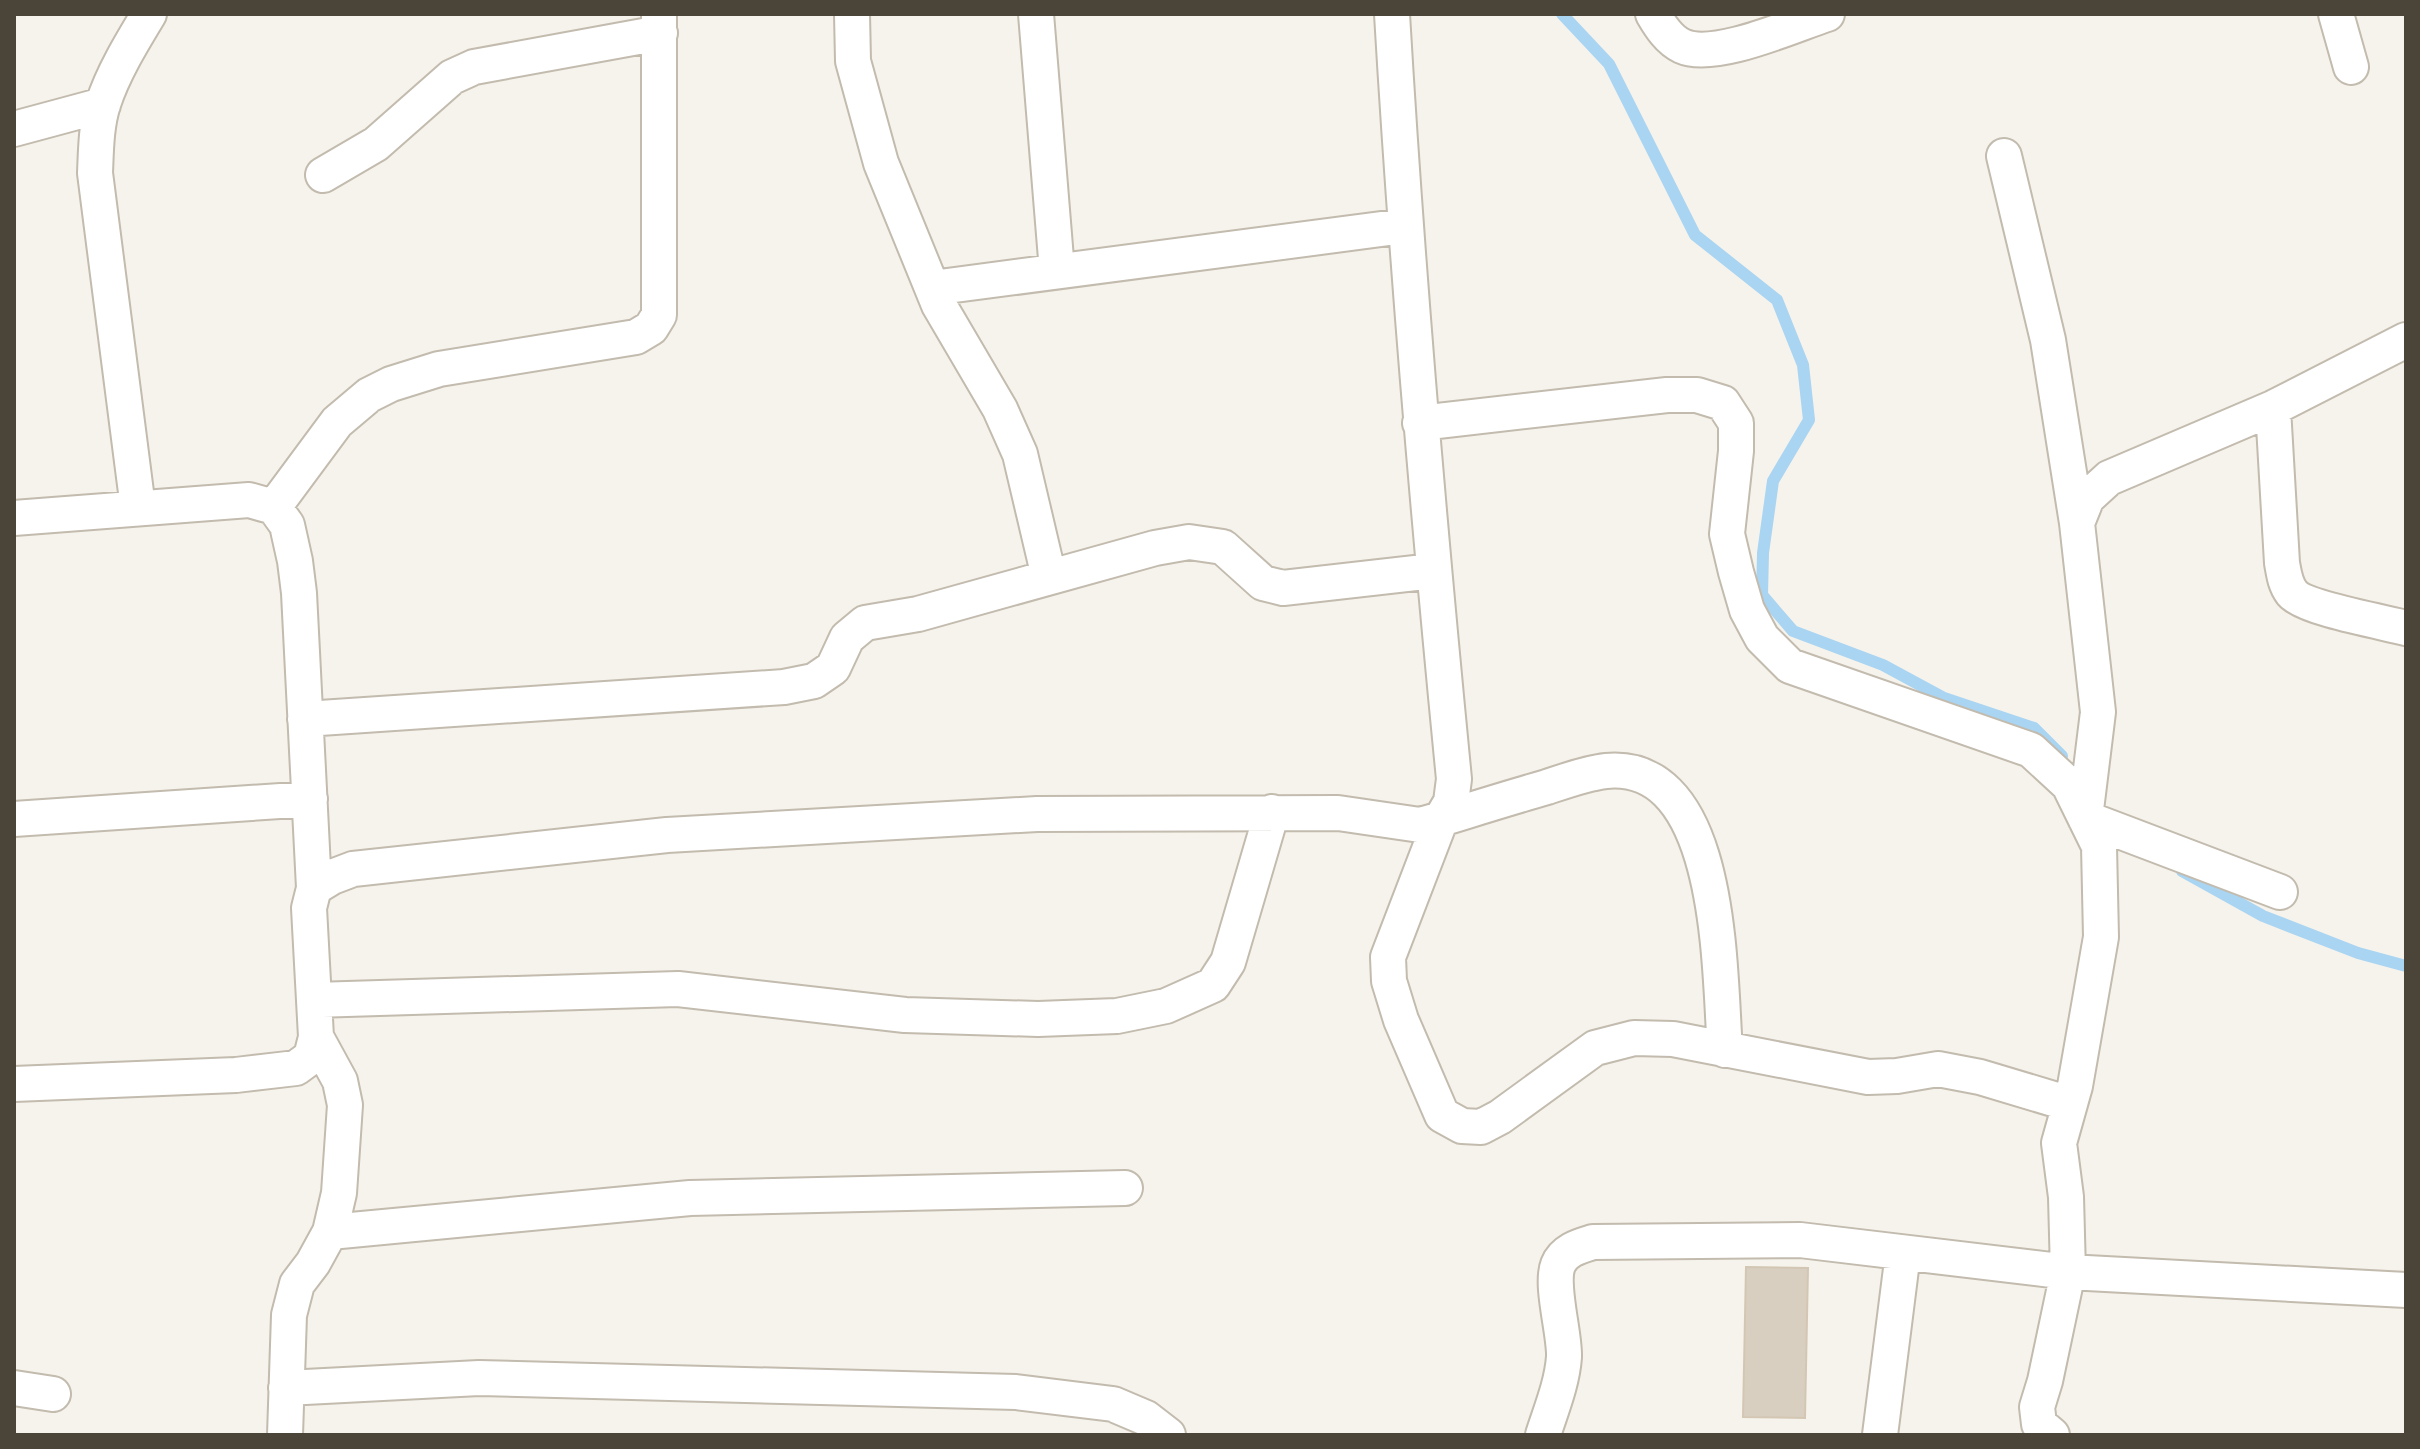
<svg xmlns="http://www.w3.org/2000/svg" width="2420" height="1449" viewBox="0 0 2420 1449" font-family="Signika,sans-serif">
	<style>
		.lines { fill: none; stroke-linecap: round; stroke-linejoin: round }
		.stream { stroke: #a9d4f2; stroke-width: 12 }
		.building { fill: #d8cfc1; stroke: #d3c7b4; stroke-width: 2 }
		.street-casing { stroke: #c2bbae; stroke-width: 38 }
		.street { stroke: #fff; stroke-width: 34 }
	</style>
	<rect width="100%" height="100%" fill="#f6f3ec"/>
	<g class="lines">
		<path class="stream" d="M1562,14L1609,64L1695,235L1777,300L1803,365L1809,420L1773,481L1763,553L1762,595L1793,631L1883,665L1944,698L2034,728L2062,756
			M2182,871L2263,916L2358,953L2406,966"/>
	</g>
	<path class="building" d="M1746,1267L1808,1268L1805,1418L1743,1417Z"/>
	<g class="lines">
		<g class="street-casing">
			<path id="street" d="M852,14L853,61L881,163L939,305L1000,409L1020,454L1049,577
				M1036,14L1057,271
				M1653,14C1660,26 1669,40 1682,46C1714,61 1793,25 1827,14
				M2336,14L2351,67
				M14,129L103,105
				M2004,156L2048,340L2077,523L2098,712L2085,818L2280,892
				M323,175L376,144L452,77L474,67L660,33
				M932,288L1404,226
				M2273,408L2282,563C2284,574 2285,584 2292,593C2304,608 2383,622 2406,628
				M1420,423L1667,395H1697L1723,403L1736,423V451L1727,534L1736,572L1747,610L1762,638L1790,666L2031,750L2069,785L2099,846L2101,937L2075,1086L2059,1143L2066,1197L2068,1272L2045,1381L2037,1407L2039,1424L2052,1435
				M274,507L337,422L369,395L391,384L439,369L636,337L651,328L659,315V14
				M138,508L95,173C96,150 96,126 103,104C113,73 132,42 149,14
				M14,518L249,500L274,507L287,525L295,561L299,593L314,888
				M2077,523L2087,498L2109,478L2273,408L2406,340
				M305,719L784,687L814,681L833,668L847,638L865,623L918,614L1155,548L1189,542L1223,547L1263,583L1283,588L1433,571
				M14,819L310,799
				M314,1000L678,989L905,1015L1038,1019L1117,1016L1166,1006L1213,985L1228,962L1272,812
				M1725,1050C1719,973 1724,760 1606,771C1587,773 1565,781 1547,787C1512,797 1477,808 1441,819L1388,957L1389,981L1401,1020L1442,1115L1462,1126L1481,1127L1500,1117L1595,1048L1634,1038L1673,1039L1868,1077L1897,1076L1938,1069L1980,1077L2070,1104
				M14,1084L236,1075L296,1068L311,1057L316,1037L309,908L314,888L332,877L353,869L667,835L1037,814L1338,813L1420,825L1441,819L1451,802L1454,779C1429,525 1407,270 1392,14
				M330,1232L690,1198L1125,1188
				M14,1388L53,1394
				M286,1388L479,1378L1016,1392L1113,1404L1146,1418L1168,1435
				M285,1435L289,1315L297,1284L313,1263L330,1232L339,1193L345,1105L340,1081L316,1037
				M1543,1435C1551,1410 1562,1384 1564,1357C1565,1334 1550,1285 1558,1265C1564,1250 1580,1246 1593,1242L1800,1240L2068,1272L2406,1290
				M1880,1435L1903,1253"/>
		</g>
		<use href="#street" class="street"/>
	</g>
	<rect width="2420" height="1449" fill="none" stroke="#4b4439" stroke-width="32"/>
</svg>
